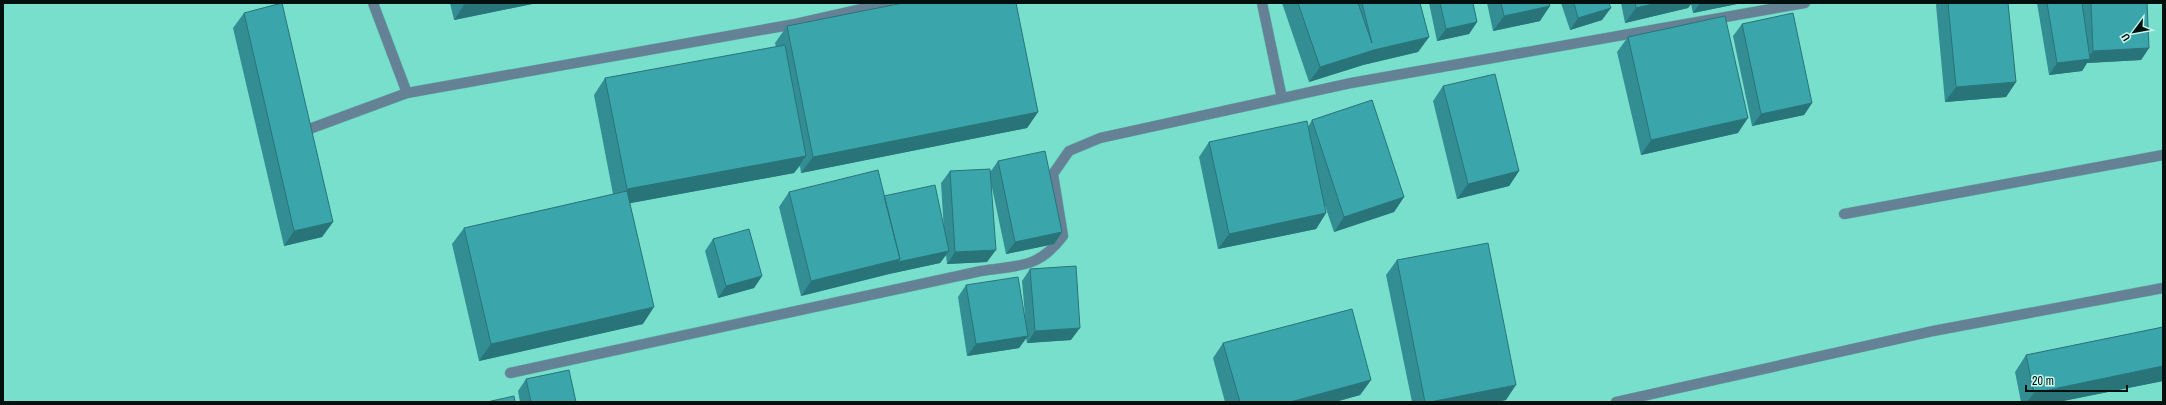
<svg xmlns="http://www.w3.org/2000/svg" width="2166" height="405" viewBox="0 0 2166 405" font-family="'Archivo Narrow',sans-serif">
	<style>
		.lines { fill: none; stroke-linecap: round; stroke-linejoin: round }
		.service-casing { stroke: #63baaa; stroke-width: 11 }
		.minor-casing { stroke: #63baaa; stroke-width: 11 }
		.service { stroke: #658196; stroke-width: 10 }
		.minor { stroke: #658196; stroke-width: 10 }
		.wall { fill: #338e94 }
		.shaded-wall { fill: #297478 }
		.building { fill: #3ba5ac; stroke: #297478 }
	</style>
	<rect width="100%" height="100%" fill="#79dfcd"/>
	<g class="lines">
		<g class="service-casing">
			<path id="service" d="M373,3L407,93
				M312,128L407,93L795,24L888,3
				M1844,214L2163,155
				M1616,402L1933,331L2163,288"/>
		</g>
		<g class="minor-casing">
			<path id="minor" d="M1262,3L1282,98
				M510,373L981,271C1019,265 1038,269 1063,236L1053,174L1069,151L1100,138L1351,83L1805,3"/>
		</g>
		<use href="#service" class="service"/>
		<use href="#minor" class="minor"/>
	</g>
	<path class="wall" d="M450,3H537L454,20Z
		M1282,3H1420L1429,37L1418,52L1363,65L1309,82Z
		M1429,3H1473L1477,22L1469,34L1437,41Z
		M1487,3H1549L1540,21L1493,31Z
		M1561,3H1609L1602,20L1570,30Z
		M1621,3H1742L1693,13L1691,4L1688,8L1625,23Z
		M1937,3H2008L2016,82L2006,97L1945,102L1936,5Z
		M2037,3H2082V7V3H2147L2149,48L2141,60L2087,63L2082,71L2049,75Z
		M244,13L333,222L322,237L284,246L233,28Z
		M1742,24L1812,103L1804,115L1752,126L1733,36Z
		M787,26L1038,112L1027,128L801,173L800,166L794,173L630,203L643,324L479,361L452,244L464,228L613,194L594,95L605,78L776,47L775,43Z
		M1628,37L1738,133L1641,155L1617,52Z
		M1443,86L1519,171L1509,186L1457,199L1433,101Z
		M1312,120L1404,197L1394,212L1334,232L1324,203L1326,213L1316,229L1218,249L1199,157L1209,142L1308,127Z
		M998,161L1062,232L1054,244L1006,254L991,183L987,262L947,264L946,255L940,263L889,274L801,296L779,207L789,192L884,196L944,232L941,183L950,171H991Z
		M713,239L762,276L754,288L718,298L705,251Z
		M1397,260L1506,400L1496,402H1412L1386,275Z
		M1030,269L1071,340L1027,343L1026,338L1019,348L967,356L958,297L966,285L1025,316L1022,281Z
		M2163,327V381L2058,402H2021L2015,372L2026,355Z
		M1223,343L1371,380L1360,395L1335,402H1225L1213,358Z
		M526,379L576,402H520L518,391Z"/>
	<path class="shaded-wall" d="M475,3H537L454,20L464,5Z
		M1657,3H1692L1688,8L1625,23L1636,8Z
		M1700,3H1742L1693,13Z
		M1550,6L1540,21L1493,31L1504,16Z
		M1611,8L1602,20L1570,30L1578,18Z
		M1477,22L1469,34L1437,41L1446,29Z
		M1429,37L1418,52L1363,65L1309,82L1320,67L1374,50Z
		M2149,48L2141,60L2087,63L2082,71L2049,75L2057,63L2087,59L2093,51Z
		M2016,82L2006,97L1945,102L1956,87Z
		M1812,103L1804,115L1752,126L1761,114Z
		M1038,112L1027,128L801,173L813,157Z
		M1748,118L1738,133L1641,155L1651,140Z
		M806,156L794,173L615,206L627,189Z
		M1519,171L1509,186L1457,199L1468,184Z
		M1404,197L1394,212L1334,232L1344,217Z
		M1326,213L1316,229L1218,249L1229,234Z
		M333,222L322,237L284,246L294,231Z
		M1062,232L1054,244L1006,254L1015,242Z
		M996,250L987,262L947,264L955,252Z
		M949,251L940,263L889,274L801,296L811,281L900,259Z
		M762,276L754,288L718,298L726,286Z
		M654,307L643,324L479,361L491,344Z
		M1080,328L1071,340L1027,343L1035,331Z
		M1028,336L1019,348L967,356L976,344Z
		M2163,366V381L2058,402H2027L2034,393Z
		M1371,380L1360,395L1335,402H1290Z
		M1516,385L1506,400L1496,402H1430Z"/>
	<path class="building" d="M282,3L333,222L294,231L244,13Z
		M464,3H475L464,5Z
		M903,3H1016L1038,112L813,157L787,26Z
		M1298,3H1358L1372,43L1362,3H1420L1429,37L1374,50L1320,67Z
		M1440,3H1473L1477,22L1446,29Z
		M1501,3H1549L1550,6L1504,16Z
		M1574,3H1609L1611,8L1578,18Z
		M1635,3H1657L1636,8Z
		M1948,3H2008L2016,82L1956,87Z
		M2047,3H2082L2090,59L2057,63Z
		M2091,3H2147L2149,48L2093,51Z
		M1793,13L1812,103L1761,114L1742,24Z
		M1725,16L1748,118L1651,140L1628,37Z
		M785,45L806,156L627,189L605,78Z
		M1495,74L1519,171L1468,184L1443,86Z
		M1372,100L1404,197L1344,217L1312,120Z
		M1307,121L1326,213L1229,234L1209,142Z
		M1045,151L1062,232L1015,242L998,161Z
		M990,169L996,250L955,252L950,171Z
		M878,170L900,259L811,281L789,192Z
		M935,185L949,251L898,262L900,259L884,196Z
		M627,191L654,307L491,344L464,228Z
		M749,229L762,276L726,286L713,239Z
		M1488,243L1516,385L1430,402H1425L1397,260Z
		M1076,266L1080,328L1035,331L1030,269Z
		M1018,277L1028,336L976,344L966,285Z
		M1352,309L1371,380L1290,402H1240L1223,343Z
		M2163,327V366L2034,393L2026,355Z
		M569,370L576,402H531L526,379Z
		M514,396L515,402H487Z"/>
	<rect width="2166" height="405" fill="none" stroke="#00100c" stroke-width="8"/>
	<g transform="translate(2134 32) rotate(238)" stroke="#c7f6ec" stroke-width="3" paint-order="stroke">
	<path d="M0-3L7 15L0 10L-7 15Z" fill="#00100c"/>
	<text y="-6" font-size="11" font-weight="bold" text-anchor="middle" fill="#00100c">U</text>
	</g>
	<path d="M2026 385v6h101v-6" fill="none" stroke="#00100c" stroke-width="2"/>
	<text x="2032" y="385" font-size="12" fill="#00100c" stroke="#c7f6ec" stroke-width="3" paint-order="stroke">20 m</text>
</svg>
